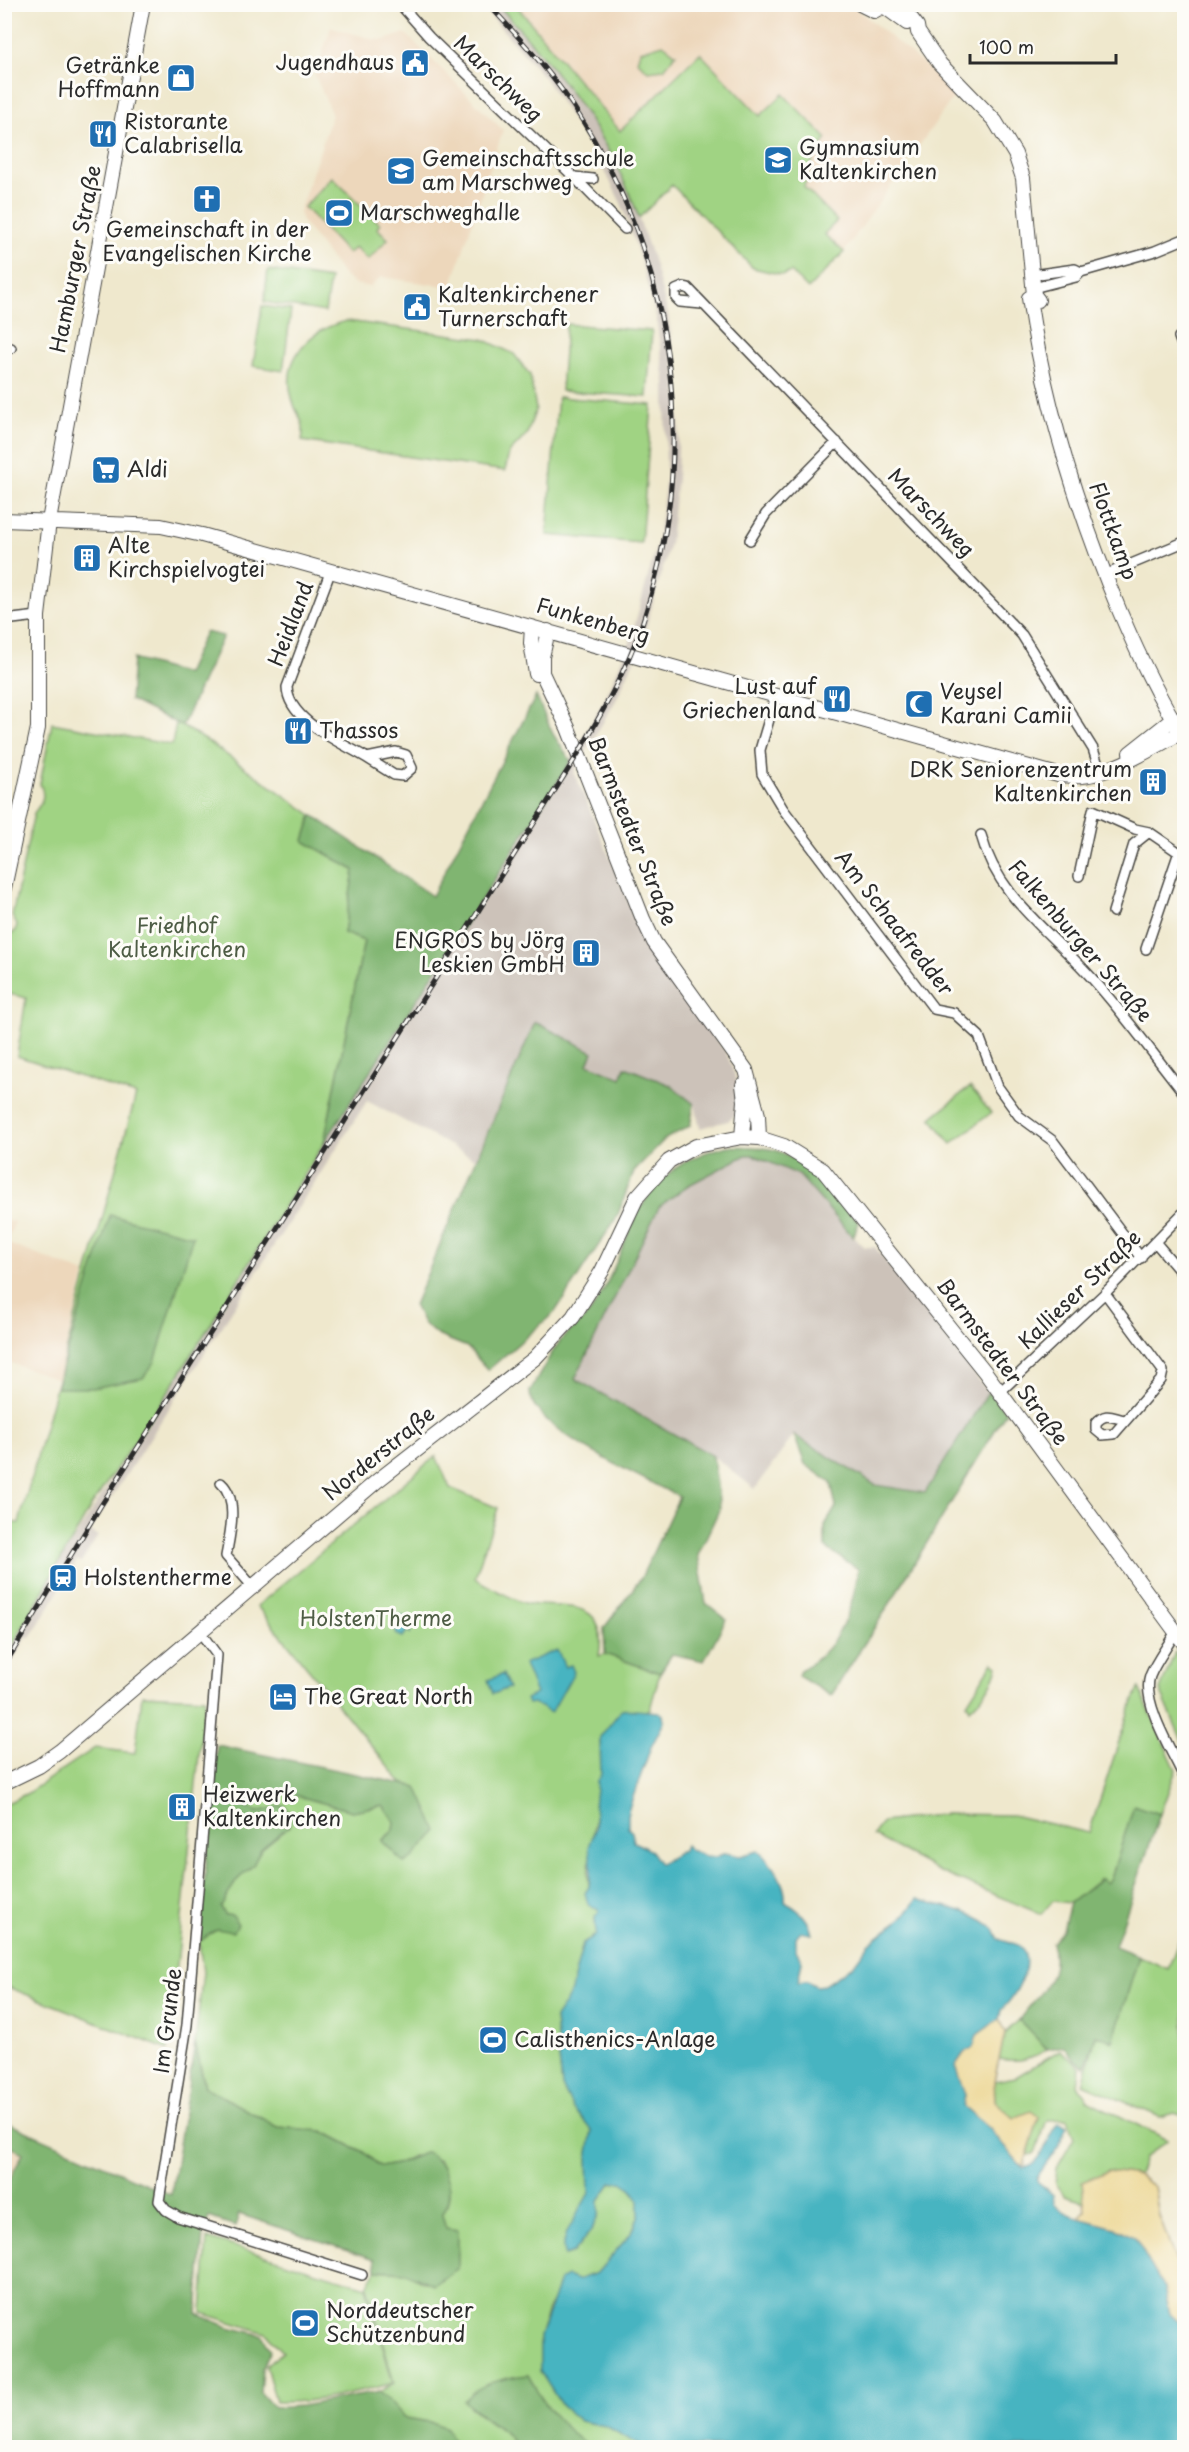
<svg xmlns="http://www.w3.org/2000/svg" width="1189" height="2452" viewBox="0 0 1189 2452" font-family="'Playpen Sans',sans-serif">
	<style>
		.built { fill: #edd7bb }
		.industrial { fill: #ccc2b9 }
		.green { fill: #a0d383; stroke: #667f57; stroke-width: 1.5 }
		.forest { fill: #80b571; stroke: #56704e; stroke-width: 1.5 }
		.sand { fill: #eeda9e; stroke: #8c8264; stroke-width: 1.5 }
		.water { fill: #46b4c1; stroke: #387076; stroke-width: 1.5 }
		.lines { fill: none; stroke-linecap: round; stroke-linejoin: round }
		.street-casing { stroke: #484743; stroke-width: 12 }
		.secondary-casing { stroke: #484743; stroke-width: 16 }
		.street { stroke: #fff; stroke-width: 9 }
		.secondary { stroke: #fff; stroke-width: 14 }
		.rail-casing { stroke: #2b2b2b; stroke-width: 5 }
		.rail { stroke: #fdfcf7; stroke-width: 3; stroke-dasharray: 9; stroke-linecap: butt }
		.labels { text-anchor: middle; stroke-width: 6; stroke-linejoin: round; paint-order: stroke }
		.poi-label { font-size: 21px; fill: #2b2b2b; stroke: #fdfcf7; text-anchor: start }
		.street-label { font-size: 21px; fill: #2b2b2b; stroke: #fdfcf7 }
		.park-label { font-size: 21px; fill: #4e5d45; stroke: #fdfcf7 }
	</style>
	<rect width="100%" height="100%" fill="#fdfcf7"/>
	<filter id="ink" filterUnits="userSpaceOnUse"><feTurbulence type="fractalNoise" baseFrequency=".0167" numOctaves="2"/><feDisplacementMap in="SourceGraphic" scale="12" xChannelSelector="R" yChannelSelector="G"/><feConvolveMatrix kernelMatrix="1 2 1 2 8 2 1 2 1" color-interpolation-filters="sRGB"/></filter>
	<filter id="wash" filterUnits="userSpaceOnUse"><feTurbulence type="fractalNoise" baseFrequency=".008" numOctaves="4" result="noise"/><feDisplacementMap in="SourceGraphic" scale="24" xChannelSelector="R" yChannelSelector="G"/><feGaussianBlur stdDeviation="1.35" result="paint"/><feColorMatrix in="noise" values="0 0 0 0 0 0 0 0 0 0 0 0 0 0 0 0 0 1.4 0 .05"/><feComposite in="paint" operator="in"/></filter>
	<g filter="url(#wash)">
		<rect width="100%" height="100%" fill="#efe8cd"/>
		<path class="built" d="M516,5H852L957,92L844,252L808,289L791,272L783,275L753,268L623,135Z
			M331,27L372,39L385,40L405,33L503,130L451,287L381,277L370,287L355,284L345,277L302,221L299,212L332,115L315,75Z
			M4,1220L15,1222L6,1243L85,1273L58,1379L5,1361Z
			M5,2144L24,2153L5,2191Z"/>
		<path class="industrial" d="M481,5H498L555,70L587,115L611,154L632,199L653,259L668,314L677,380L679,425L677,478L670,543L641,645L616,700L574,772L647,946L727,1054L738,1084L736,1114L728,1121L700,1128L695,1105L671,1085L626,1068L621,1078L588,1063L592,1052L535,1022L475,1159L367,1101L90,1531L98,1536L81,1563L77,1561L30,1638L26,1637L5,1675V1658L49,1579L324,1143L570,761L605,698L630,642L658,540L666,477L665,382L656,317L641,261L621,203L599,160L544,77Z
			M747,1155H753L799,1175L853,1237L864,1247H875L988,1392L925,1493L875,1485L794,1435L755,1489L713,1456L575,1380L659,1207L686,1186Z"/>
		<path class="green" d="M498,5H516L620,131L700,53L760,116L783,94L827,139L815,154L804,187L837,221L824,234L844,252L808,289L791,272L783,275L753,268L672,185L639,218C610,136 556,68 498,5Z
			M663,44L676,54L664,69L648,71L637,61L640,51Z
			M332,177L380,224L377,228L388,239L368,260L355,247L348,254L304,207Z
			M268,270L330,279L325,312L264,302Z
			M262,306L291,310L283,371L253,366Z
			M347,321L483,339L514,354L530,375L536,409L527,434L509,453L505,471L302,441C306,415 297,420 292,398C281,358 310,329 347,321Z
			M566,324L652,331L647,397L561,391Z
			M558,397L652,405L641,543L547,535Z
			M52,723L172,745L176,723L204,739L312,815L304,841L354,870L344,933L364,941L324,1143L165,1397L93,1503L5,1658V1522L19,1523L136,1095L17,1056L26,998L5,993V954L9,934L15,932L17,925L12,916L34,813C42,803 46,796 40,784Z
			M970,1087L991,1113L951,1144L931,1118Z
			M436,1456L450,1488L498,1508L475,1578C484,1584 519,1603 529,1604C565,1609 609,1597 599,1656L605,1654L660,1673L650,1709L644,1712L632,1710L600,1737L601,1774L588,1874L589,1887L601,1911L595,1917L596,1935L583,1943L570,1996L555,2019L562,2086L573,2108L592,2131L588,2153L589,2193L576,2217L564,2256L573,2253L592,2229L599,2213V2200L611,2183L622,2182L631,2188L639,2200V2214L633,2231L597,2273L577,2280L567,2277L548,2309L540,2337V2371L562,2406L580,2421L606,2426L643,2447C631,2447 597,2451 587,2447C560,2434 540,2400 528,2375C501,2378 489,2389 470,2407L509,2436L516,2447H467L454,2442L446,2428L434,2423L406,2418L379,2392L394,2383L367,2286L376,2270L405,2272L423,2282L442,2281L446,2274L458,2268L442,2215C455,2193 448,2182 438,2159L413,2156L396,2164L381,2167L363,2152L323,2131L277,2127L205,2087L195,2043L203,1972L199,1942L217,1929L225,1915L221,1907L236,1881L253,1865L261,1849L289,1826L284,1806L257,1812L245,1806L250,1796L284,1792L352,1811L383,1805L395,1822L394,1830L382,1840L404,1862L417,1787L402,1783L257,1606Z
			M1175,1652L1184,1664V1745L1160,1690Z
			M993,1662L998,1666C993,1685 984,1696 970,1709L967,1703Z
			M1139,1688L1176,1770L1160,1814L1134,1806L1111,1878L1106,1883L1100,1879L1070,1903L1053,1901L1041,1914L940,1872L873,1835L883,1822L945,1814L1012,1815L1089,1833L1129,1711Z
			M142,1695L205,1698L168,2050L5,1986V1804L26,1794L95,1748L135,1753Z
			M1184,1927V2116L1174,2113L1160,2117L1083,2084L1096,2035L1113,2040L1139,1956L1168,1969Z
			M1019,2020L1047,2049C1031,2060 1018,2062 999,2059L1005,2033Z
			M1060,2050L1080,2067L1078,2085L1087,2100L1168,2140L1144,2158L1138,2175L1108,2171L1083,2182L1084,2202L1065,2196L1055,2184L1057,2168L1074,2138L1067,2119L1047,2120L1035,2153L1027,2156L1039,2117L1014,2118L995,2101L994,2081L1016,2077Z
			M207,2238L366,2287L393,2383C354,2394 316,2403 276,2402L266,2366L283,2352L266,2333L202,2313Z"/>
		<path class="forest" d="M205,632L223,636L182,726L130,700L133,659L186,674Z
			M536,696L553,734L571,761L324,1143L364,941L344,933L354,870L304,841L312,815L432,896Z
			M535,1022L593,1052L588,1064L621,1078L625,1067L670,1085L694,1104L690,1126L665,1139L634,1171L617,1217L555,1312L488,1370L467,1347L437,1335L423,1323L414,1305Z
			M728,1146C743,1147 760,1146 775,1150C811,1162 835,1195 859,1223L853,1237L799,1175L753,1155H746L687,1186L659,1207L575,1379L713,1456L720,1508L698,1555L706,1603L726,1619L704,1661L672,1654L660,1673L605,1654L604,1628L641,1578L679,1497C649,1480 527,1428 530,1391C540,1375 549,1355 561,1340C570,1330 583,1322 591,1311C637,1241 628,1169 728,1146Z
			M110,1215L193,1236L155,1362L143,1378L93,1388H56Z
			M988,1392L1006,1412L894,1597L831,1696L798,1676L800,1670C839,1650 853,1610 858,1569L825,1547V1525L836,1507L831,1483L805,1464L794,1435L875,1485L925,1493Z
			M217,1745L417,1787L437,1831L413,1857L404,1863L382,1841L394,1830L395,1822L383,1805L352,1811L284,1792L250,1796L246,1806L257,1812L284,1805L292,1815L289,1826L261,1849L253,1865L236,1881L221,1907L225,1915H232L238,1924L233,1932L217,1929L199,1942Z
			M1134,1805L1160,1814L1115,1946L1139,1956L1113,2041L1096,2035L1085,2067L1074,2060L1064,2046L1047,2049L1019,2020C1038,1993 1062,1979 1052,1943L1063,1930L1070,1903L1101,1879L1106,1883L1111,1878Z
			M195,2043L205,2087L277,2127L322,2131L363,2152L381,2167L396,2164L427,2152C449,2167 455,2193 442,2215L446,2228L458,2230V2268L434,2285L405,2272L376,2270L375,2259L239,2214L235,2226L209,2217L203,2233L197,2314L229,2327L262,2335L271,2350L262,2370L260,2392L274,2408L301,2406L379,2392L406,2418L434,2423L446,2428L454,2442L467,2447H5L4,2191L23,2153L5,2144V2122L171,2195Z
			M528,2375C543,2405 562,2426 588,2447H516L509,2436L464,2401C475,2384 509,2377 528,2375Z"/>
		<path class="sand" d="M999,2019L1005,2033L994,2081L995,2101L1014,2118L1031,2111L1039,2117L1023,2168L989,2128L963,2106L965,2095L955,2066L977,2035Z
			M1108,2171L1138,2175L1154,2187L1159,2216L1184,2282V2331L1181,2324L1170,2314L1164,2288L1135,2238L1119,2229L1078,2218L1085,2211L1082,2182Z"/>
		<path class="water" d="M398,1615L411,1619L413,1624L410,1634L409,1628L403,1637L396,1634Z
			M557,1650L565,1667L571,1665L574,1672L551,1713L533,1703L528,1704L526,1699L536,1694L524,1664Z
			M503,1674L509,1688L493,1694L488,1680Z
			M622,1709L659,1712L663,1715L664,1722L651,1747L628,1811V1828L632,1832L634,1842L651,1851L660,1864L683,1850L685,1845L690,1850L705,1856L716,1857L725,1853L740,1856L758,1851C772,1863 787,1884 785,1902C798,1909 810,1920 812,1934L800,1932L796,1937V1950L802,1961L798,1982L807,1981L816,1986L824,1985L853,1966L869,1944L904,1916L917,1899C940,1906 977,1911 994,1929C996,1931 996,1935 998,1937C1005,1945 1016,1940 1022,1949C1034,1967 1014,1998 1001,2010L999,2019L977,2035L973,2048L965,2051L955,2066L965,2095L963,2106L989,2128L1023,2168C1043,2166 1047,2136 1059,2123L1067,2126L1059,2146L1037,2177V2181L1053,2195L1054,2203L1063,2211L1078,2218L1119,2229L1135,2238L1164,2288L1170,2314L1181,2324L1184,2331V2447H643L606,2426L580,2421L562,2406L540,2371V2337L560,2280L567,2276L577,2280L597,2273L633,2231L639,2214V2200L631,2188L622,2182L611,2183L599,2200V2213L592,2229L573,2253L564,2256L563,2246L567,2232L589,2193L588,2153L592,2131L573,2108L562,2086L555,2018L570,1995L583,1943L596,1935L595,1917L600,1911L588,1904L585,1893L589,1887L591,1865L589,1847L596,1827L594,1806L597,1781L601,1774L600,1737Z"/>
	</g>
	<g filter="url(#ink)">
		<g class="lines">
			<g class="street-casing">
				<path id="street" d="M400,4L429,37L574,177L593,179
					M574,177L625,229
					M1032,275L1075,269L1081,272
					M1033,288L1076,277L1081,272L1155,251L1184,239
					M702,304L680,302L676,298V290L683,287L688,288L1022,635L1093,749L1100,771
					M1179,337L1184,350
					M4,351L11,348
					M750,540L766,514L837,442
					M331,570L287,687C288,721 341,742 367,758L396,752L406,755L412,768L403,776L394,775L367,758
					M1105,575L1184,542
					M4,620L38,616
					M776,696L760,750L762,774L783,809L934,1009L954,1013L979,1036L998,1087L1019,1116L1053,1141L1141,1258
					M981,835C997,896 1048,930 1089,975C1123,1012 1153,1054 1184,1093
					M1079,876L1093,810L1135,829L1149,832L1184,856
					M1113,912L1134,844L1149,832
					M1146,949L1179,852
					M1156,1243L1184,1276
					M1105,1293L1163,1371L1161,1380L1114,1434L1102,1435L1096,1430V1423C1106,1411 1113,1418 1125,1420
					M1000,1392L1105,1293L1184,1212
					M221,1483C239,1499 230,1534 226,1556L253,1587
					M1176,1631C1168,1646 1156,1661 1150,1676C1141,1702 1173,1753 1184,1777
					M200,1632L217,1655L213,1706L187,2025L159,2201L166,2210L178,2217L362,2275"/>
			</g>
			<g class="secondary-casing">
				<path id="secondary" d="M860,4L874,11L887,4
					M900,4L917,26L918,32L940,64L995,121L1015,154L1023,178L1034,295L1038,300
					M885,7L907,23
					M1034,295L1029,298C1045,405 1078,512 1120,612C1138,654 1158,698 1184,737
					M4,520L161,526L202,535L1058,775C1066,775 1074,777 1082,776C1111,774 1156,746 1182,732
					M532,627L531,643L536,674
					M548,631L542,657V673L568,728L643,919L654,942L746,1070L758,1115L759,1138
					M1130,753L1173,719
					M4,888L38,728V616L49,521L143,4
					M742,1137L745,1101L743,1085
					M4,1783L39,1766L60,1751L377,1481L535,1358L573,1317L602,1271L637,1197L669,1161L696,1146L742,1137L759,1138L784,1146L823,1170L985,1372L1184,1643"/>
			</g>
			<use href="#street" class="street"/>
			<use href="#secondary" class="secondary"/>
			<g class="rail-casing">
				<path id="rail" d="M4,1666L100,1507L578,754C602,713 626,671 642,624C699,456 677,271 582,120C556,77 522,41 488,4"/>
			</g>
			<use href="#rail" class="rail"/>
		</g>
	</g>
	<defs>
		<g id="civic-square" transform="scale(1.5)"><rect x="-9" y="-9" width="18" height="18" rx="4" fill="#1f6fb2" stroke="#fdfcf7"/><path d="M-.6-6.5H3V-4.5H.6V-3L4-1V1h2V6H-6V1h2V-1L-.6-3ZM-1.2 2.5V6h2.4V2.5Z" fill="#fff"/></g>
		<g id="shop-square" transform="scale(1.5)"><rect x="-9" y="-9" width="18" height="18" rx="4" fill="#1f6fb2" stroke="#fdfcf7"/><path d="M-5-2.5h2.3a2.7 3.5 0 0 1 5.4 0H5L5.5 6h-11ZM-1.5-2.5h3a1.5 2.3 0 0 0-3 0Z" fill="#fff"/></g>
		<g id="restaurant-square" transform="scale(1.5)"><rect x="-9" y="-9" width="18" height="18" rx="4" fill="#1f6fb2" stroke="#fdfcf7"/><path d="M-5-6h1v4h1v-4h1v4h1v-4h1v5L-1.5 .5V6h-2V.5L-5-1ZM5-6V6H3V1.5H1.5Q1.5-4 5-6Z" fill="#fff"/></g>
		<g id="school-square" transform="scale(1.5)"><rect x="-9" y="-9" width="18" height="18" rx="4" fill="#1f6fb2" stroke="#fdfcf7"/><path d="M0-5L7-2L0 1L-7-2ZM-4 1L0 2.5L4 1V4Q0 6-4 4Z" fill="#fff"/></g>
		<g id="church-square" transform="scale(1.5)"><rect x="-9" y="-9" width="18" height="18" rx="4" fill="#1f6fb2" stroke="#fdfcf7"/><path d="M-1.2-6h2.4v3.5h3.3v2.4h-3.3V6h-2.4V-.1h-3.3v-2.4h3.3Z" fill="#fff"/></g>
		<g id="stadium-square" transform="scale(1.5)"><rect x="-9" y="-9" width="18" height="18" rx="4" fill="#1f6fb2" stroke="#fdfcf7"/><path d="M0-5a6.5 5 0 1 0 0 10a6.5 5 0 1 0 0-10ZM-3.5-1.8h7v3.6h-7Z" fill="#fff"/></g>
		<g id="supermarket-square" transform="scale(1.5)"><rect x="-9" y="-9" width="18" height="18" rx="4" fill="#1f6fb2" stroke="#fdfcf7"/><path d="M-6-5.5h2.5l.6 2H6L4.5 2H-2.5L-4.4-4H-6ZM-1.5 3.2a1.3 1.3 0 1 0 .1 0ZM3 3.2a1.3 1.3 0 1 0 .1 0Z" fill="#fff"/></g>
		<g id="building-square" transform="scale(1.5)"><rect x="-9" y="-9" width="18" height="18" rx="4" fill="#1f6fb2" stroke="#fdfcf7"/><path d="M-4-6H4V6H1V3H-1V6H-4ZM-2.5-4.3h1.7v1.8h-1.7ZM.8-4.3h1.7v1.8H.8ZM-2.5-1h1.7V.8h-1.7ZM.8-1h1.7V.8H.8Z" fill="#fff"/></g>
		<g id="mosque-square" transform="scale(1.5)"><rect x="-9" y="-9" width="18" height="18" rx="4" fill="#1f6fb2" stroke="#fdfcf7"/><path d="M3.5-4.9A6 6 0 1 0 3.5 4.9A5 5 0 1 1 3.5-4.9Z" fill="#fff"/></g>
		<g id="station-square" transform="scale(1.5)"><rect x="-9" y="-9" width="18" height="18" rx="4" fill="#1f6fb2" stroke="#fdfcf7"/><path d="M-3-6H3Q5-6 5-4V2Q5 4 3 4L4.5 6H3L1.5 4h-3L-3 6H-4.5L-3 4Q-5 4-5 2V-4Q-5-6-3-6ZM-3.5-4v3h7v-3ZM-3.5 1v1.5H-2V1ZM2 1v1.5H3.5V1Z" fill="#fff"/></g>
		<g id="hotel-square" transform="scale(1.5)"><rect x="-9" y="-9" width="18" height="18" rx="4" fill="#1f6fb2" stroke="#fdfcf7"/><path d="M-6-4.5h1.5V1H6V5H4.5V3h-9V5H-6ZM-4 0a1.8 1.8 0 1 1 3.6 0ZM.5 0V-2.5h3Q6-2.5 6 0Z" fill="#fff"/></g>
	</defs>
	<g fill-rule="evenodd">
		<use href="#civic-square" x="415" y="63"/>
		<use href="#shop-square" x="181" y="78"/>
		<use href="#restaurant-square" x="103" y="134"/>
		<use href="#school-square" x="778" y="160"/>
		<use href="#school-square" x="401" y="171"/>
		<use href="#church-square" x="207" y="199"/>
		<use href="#stadium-square" x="339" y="213"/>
		<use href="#civic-square" x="417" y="307"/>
		<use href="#supermarket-square" x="106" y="470"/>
		<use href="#building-square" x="87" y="558"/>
		<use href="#restaurant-square" x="837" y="699"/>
		<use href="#mosque-square" x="919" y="704"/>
		<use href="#restaurant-square" x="298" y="731"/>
		<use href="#building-square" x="1153" y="782"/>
		<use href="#building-square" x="586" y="953"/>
		<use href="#station-square" x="63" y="1578"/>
		<use href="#hotel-square" x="283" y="1697"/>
		<use href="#building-square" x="182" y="1807"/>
		<use href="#stadium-square" x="493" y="2040"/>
		<use href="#stadium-square" x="305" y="2323"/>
	</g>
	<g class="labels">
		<g class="poi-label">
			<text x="394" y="70" text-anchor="end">Jugendhaus</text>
			<text x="160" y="73" text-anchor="end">Getränke<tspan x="160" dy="24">Hoffmann</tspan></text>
			<text x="124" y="129">Ristorante<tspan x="124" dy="24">Calabrisella</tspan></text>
			<text x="799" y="155">Gymnasium<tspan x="799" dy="24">Kaltenkirchen</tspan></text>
			<text x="422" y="166">Gemeinschaftsschule<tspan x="422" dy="24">am Marschweg</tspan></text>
			<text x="360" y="220">Marschweghalle</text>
			<text x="207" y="237" text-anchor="middle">Gemeinschaft in der<tspan x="207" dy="24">Evangelischen Kirche</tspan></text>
			<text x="438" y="302">Kaltenkirchener<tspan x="438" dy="24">Turnerschaft</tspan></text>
			<text x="127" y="477">Aldi</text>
			<text x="108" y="553">Alte<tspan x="108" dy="24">Kirchspielvogtei</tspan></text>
			<text x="816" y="694" text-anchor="end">Lust auf<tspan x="816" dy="24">Griechenland</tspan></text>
			<text x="940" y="699">Veysel<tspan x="940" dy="24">Karani Camii</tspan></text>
			<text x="319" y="738">Thassos</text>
			<text x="1132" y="777" text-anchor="end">DRK Seniorenzentrum<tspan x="1132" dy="24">Kaltenkirchen</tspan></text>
			<text x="565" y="948" text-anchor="end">ENGROS by Jörg<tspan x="565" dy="24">Leskien GmbH</tspan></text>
			<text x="84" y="1585">Holstentherme</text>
			<text x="304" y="1704">The Great North</text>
			<text x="203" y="1802">Heizwerk<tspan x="203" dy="24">Kaltenkirchen</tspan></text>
			<text x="514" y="2047">Calisthenics-Anlage</text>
			<text x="326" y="2318">Norddeutscher<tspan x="326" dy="24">Schützenbund</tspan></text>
		</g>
		<g class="street-label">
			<text transform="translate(498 79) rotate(44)" y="7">Marschweg</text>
			<text transform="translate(76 259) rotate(-79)" y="7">Hamburger Straße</text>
			<text transform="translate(931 513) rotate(46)" y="7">Marschweg</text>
			<text transform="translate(1113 531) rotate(70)" y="7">Flottkamp</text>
			<text transform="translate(593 621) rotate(16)" y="7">Funkenberg</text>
			<text transform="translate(291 624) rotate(-69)" y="7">Heidland</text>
			<text transform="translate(632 831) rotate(68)" y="7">Barmstedter Straße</text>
			<text transform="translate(894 923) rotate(52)" y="7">Am Schaafredder</text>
			<text transform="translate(1080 941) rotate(49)" y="7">Falkenburger Straße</text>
			<text transform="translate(1080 1290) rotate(-44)" y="7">Kallieser Straße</text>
			<text transform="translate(1002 1362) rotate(53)" y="7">Barmstedter Straße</text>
			<text transform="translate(379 1454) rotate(-39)" y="7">Norderstraße</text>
			<text transform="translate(168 2021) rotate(-83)" y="7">Im Grunde</text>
		</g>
		<g class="park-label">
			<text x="177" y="933">Friedhof<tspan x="177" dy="24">Kaltenkirchen</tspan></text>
			<text x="376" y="1626">HolstenTherme</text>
		</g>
	</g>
	<rect width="1189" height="2452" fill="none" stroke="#fdfcf7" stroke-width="24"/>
	<path d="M970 54v9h146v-9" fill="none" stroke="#2b2b2b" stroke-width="3"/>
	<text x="979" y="54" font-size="18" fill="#2b2b2b" stroke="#fdfcf7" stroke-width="4.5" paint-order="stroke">100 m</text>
</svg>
